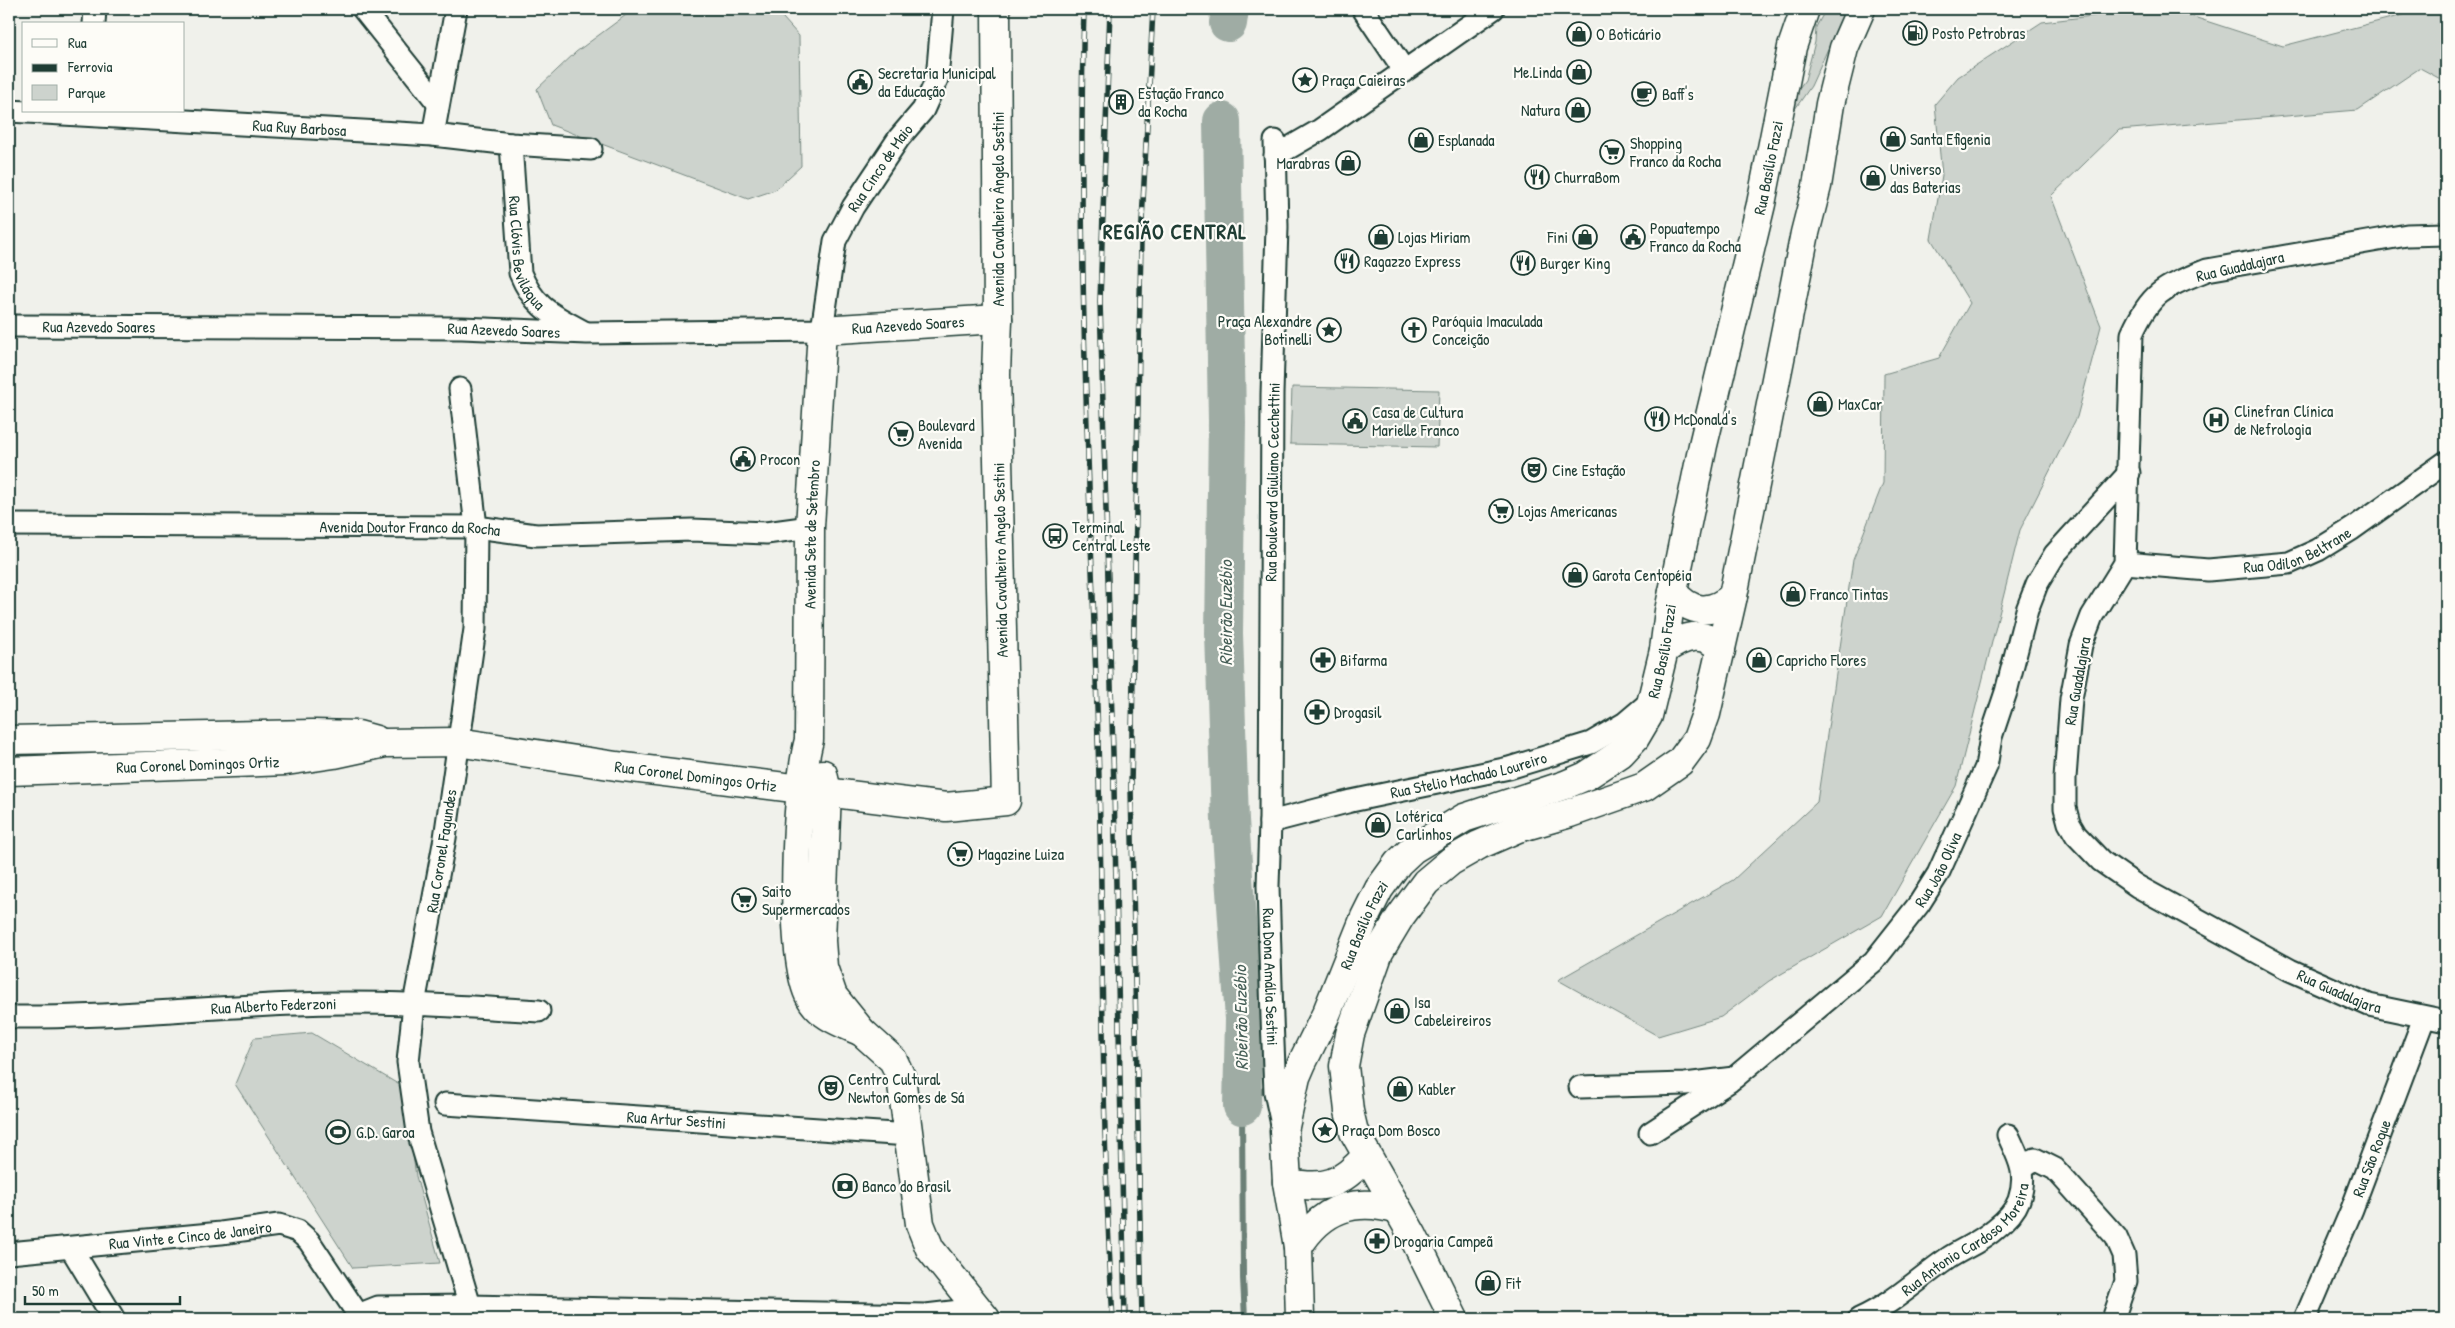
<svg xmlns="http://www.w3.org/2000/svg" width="2455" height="1328" viewBox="0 0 2455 1328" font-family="'Patrick Hand',sans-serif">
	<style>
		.green { fill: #cdd3cd; stroke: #768880 }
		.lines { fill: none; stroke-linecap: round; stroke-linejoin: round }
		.stream { stroke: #6c8077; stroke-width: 6 }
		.river { stroke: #9faca4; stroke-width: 38 }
		.minor-casing { stroke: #1f3d34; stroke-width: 25 }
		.major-casing { stroke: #1f3d34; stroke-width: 31 }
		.minor { stroke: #fdfcf7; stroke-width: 21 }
		.major { stroke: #fdfcf7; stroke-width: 28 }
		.rail-casing { stroke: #1f3d34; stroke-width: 5.5 }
		.rail { stroke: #fdfcf7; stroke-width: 4; stroke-dasharray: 11; stroke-linecap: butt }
		.labels { text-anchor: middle; stroke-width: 4.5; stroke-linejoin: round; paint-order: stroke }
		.poi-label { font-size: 16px; fill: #1f3d34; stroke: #fdfcf7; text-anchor: start }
		.street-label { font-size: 16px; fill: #1f3d34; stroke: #fdfcf7 }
		.water-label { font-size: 18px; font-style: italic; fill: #455e56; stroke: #fdfcf7 }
		.district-label { font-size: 21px; font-weight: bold; letter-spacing: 1px; fill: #1f3d34; stroke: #fdfcf7 }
	</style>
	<rect width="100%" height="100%" fill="#f0f1eb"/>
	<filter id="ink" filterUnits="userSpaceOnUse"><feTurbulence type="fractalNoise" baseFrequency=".02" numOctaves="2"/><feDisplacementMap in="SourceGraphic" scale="10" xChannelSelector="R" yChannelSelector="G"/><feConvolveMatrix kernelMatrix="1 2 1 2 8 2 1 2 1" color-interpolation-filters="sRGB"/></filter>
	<g filter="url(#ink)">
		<path class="green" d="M634,9H775L799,36L801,166L775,190L748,199L551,125L537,89L576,52Z
			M1826,9H1846L1811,86L1793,112L1797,91L1805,80L1815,42L1816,27Z
			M2151,9H2169L2283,46L2426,9H2446V82L2420,68L2358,110L2119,130L2051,196L2101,326L2077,417L2020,530L1956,786L1882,916L1769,981L1721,1017L1658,1036L1558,980L1733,880L1817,802L1853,560L1883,483L1884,374L1939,358L1970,303L1931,239L1942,175L1935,104L1958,77L2042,22Z
			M1292,387L1439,390L1437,447L1290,444Z
			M312,1033L403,1087L416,1176L440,1263L353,1268L235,1084L254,1038Z"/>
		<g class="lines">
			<path class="stream" d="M1245,1319L1243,1278L1242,1106L1265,1088"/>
			<path class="river" d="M1228,23L1230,9
				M1222,121L1227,422L1224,633L1230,820L1244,1019L1242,1106"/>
			<g class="minor-casing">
				<g id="minor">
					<path d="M363,9L437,102"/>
					<path d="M1363,9L1404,70"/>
					<path d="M94,24L95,9"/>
					<path id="s1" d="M9,111L433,135L511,144L591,149"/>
					<path d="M433,135L456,9"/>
					<path id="s2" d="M1275,141L1277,227L1272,394L1270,822L1268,886L1272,1018L1275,1092L1283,1129"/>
					<path id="s3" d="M511,144L520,273C535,309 552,314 584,332"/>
					<path d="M1275,156L1320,130L1493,9"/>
					<path id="s4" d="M2446,234L2407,235L2207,270C2165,287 2151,291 2132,334L2125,563L2092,616L2081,645L2071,699L2065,778V808L2069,823L2076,835L2101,861L2137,886L2290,970L2369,1005L2446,1021"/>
					<path id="s5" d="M9,326L462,328L587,333L822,330L835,241L853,207L899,138L923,110L937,79L943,9"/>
					<path d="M460,389L476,527L475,629L445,838L414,1004L408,1062L418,1132L470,1306"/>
					<path id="s6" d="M9,525L476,527L536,535L692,530L766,533L810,527"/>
					<path id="s7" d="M2125,563L2208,570L2289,563L2318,550L2352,529L2446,462"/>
					<path id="s8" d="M1270,822L1351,801L1509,768L1591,743L1625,723L1651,701"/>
					<path id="s9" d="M9,1017C105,1018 201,1007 297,1004C377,1001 458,1006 539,1011"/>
					<path id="s10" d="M1580,1087L1685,1084L1734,1078L1874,961L1919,904L1938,874L1986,767L1991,737L2006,692L2027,610L2037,584L2055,554L2129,473"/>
					<path id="s11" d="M445,1104L909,1135"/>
					<path d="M1650,1133L1730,1081"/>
					<path d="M2023,1167L2035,1159L2055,1169L2116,1237L2124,1255L2126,1281L2113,1319"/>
					<path d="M71,1248L114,1319"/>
					<path id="s12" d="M9,1253L221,1233L279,1225L298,1231L309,1241L361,1319"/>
					<path d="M358,1315L378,1307L470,1306L926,1315L977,1309"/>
					<path id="s13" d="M1859,1319C1891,1305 1918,1279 1947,1259C1962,1249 1981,1242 1995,1229C2004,1222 2015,1211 2019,1200C2028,1173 2019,1159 2008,1135"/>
					<path id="s14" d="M2305,1319L2352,1209L2424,1018"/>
				</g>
			</g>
			<g class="major-casing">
				<g id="major">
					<path d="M1673,592C1691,614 1712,615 1733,596"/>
					<path d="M1664,650C1682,637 1705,628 1721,650"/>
					<path d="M9,740L313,734L358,735L376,740"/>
					<path id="s15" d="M9,771L286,761L334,754L385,743L457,742L616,766L946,807L1006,801L996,374L998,319L996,9"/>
					<path d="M823,774L827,791L821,941L823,967L833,996L862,1032L893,1060L901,1077L920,1224L930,1249L986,1319"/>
					<path id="s16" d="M862,1032C842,1023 821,1017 810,997C788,956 796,786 809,740L810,527L822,330L998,319"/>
					<path d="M1287,1182C1324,1191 1342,1184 1366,1156"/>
					<path d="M1298,1247C1322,1208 1355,1197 1398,1210"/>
					<path id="s17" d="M1300,1319L1298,1247L1287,1182L1284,1131L1296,1077L1302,1063L1327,1012L1365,917L1379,889L1398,863L1413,849L1464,818L1565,785L1586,776L1603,765L1621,753L1635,738L1648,716L1664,650L1669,611L1703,445L1761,204L1792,47L1805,9"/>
					<path d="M1454,1319L1413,1236L1354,1132L1349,1111L1344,1066L1350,1034L1379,952L1400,917L1426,882L1451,861L1479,845L1518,828L1570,813L1644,787L1680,762L1697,739L1706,714L1733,596L1805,233L1817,186L1830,104L1844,48L1861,9"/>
				</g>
			</g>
			<use href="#minor" class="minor"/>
			<use href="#major" class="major"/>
			<g class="rail-casing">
				<path id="rail" d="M1084,9C1077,241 1089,474 1097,707C1104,911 1100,1115 1113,1319
					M1110,9L1100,301L1114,788L1125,1319
					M1142,1319L1131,787L1141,241L1153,9"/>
			</g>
			<use href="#rail" class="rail"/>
		</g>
	</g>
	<defs>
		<g id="fuel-ring" transform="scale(1.25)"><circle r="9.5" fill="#fdfcf7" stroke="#1f3d34" stroke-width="1.5"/><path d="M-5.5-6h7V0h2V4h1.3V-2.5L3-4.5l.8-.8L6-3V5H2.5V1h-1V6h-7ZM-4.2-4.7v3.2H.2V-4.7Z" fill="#1f3d34"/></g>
		<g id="shop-ring" transform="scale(1.25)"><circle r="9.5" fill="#fdfcf7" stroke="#1f3d34" stroke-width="1.5"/><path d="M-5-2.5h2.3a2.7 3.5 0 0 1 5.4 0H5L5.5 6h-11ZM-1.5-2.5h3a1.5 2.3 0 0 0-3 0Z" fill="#1f3d34"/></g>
		<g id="sight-ring" transform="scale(1.25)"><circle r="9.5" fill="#fdfcf7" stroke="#1f3d34" stroke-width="1.5"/><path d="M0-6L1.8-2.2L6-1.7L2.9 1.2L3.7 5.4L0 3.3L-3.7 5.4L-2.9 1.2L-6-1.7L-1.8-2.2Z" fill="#1f3d34"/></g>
		<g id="civic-ring" transform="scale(1.25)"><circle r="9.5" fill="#fdfcf7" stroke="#1f3d34" stroke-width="1.5"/><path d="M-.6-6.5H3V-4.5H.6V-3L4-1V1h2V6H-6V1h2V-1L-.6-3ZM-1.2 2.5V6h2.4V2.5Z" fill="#1f3d34"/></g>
		<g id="cafe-ring" transform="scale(1.25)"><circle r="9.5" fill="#fdfcf7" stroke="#1f3d34" stroke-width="1.5"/><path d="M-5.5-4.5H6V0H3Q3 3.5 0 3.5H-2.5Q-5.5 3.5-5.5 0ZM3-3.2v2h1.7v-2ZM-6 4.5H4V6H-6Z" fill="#1f3d34"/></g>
		<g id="building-ring" transform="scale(1.25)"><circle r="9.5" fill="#fdfcf7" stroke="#1f3d34" stroke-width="1.5"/><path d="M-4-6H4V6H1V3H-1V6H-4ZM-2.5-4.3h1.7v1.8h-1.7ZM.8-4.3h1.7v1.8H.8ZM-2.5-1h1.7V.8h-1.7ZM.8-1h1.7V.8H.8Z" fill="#1f3d34"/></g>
		<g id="supermarket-ring" transform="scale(1.25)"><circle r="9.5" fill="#fdfcf7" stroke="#1f3d34" stroke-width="1.5"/><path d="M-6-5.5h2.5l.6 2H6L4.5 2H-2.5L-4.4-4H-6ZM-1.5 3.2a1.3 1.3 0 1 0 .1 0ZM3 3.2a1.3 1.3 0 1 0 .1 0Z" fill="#1f3d34"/></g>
		<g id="restaurant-ring" transform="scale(1.25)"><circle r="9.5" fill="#fdfcf7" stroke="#1f3d34" stroke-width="1.5"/><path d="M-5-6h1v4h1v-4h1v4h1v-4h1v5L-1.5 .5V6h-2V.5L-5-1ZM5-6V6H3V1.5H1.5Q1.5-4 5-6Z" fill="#1f3d34"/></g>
		<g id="church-ring" transform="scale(1.25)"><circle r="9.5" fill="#fdfcf7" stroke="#1f3d34" stroke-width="1.5"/><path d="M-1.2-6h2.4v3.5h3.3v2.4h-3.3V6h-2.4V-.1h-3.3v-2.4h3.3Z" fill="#1f3d34"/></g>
		<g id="hospital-ring" transform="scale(1.25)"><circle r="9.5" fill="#fdfcf7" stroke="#1f3d34" stroke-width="1.5"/><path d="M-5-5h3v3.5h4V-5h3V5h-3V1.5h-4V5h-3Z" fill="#1f3d34"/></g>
		<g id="theatre-ring" transform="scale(1.25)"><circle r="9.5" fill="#fdfcf7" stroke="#1f3d34" stroke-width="1.5"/><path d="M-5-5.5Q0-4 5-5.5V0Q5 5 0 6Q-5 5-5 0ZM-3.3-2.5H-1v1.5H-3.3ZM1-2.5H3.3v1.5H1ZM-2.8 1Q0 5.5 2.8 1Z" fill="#1f3d34"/></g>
		<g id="bus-ring" transform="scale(1.25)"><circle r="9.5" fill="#fdfcf7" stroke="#1f3d34" stroke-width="1.5"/><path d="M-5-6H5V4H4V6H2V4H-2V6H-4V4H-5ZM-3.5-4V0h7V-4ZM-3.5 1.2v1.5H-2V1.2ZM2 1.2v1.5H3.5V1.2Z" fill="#1f3d34"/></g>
		<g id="pharmacy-ring" transform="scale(1.25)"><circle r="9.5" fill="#fdfcf7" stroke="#1f3d34" stroke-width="1.5"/><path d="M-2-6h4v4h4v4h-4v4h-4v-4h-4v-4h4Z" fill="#1f3d34"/></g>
		<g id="stadium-ring" transform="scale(1.25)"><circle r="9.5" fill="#fdfcf7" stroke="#1f3d34" stroke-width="1.5"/><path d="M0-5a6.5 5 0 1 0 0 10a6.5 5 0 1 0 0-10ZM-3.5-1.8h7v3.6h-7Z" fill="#1f3d34"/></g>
		<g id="bank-ring" transform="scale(1.25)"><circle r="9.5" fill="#fdfcf7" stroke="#1f3d34" stroke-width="1.5"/><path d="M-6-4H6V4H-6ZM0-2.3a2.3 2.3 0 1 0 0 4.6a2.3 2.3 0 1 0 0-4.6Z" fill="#1f3d34"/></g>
	</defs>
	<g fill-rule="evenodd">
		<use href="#fuel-ring" x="1915" y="33"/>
		<use href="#shop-ring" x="1579" y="34"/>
		<use href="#shop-ring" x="1579" y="72"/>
		<use href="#sight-ring" x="1305" y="80"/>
		<use href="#civic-ring" x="860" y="82"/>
		<use href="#cafe-ring" x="1644" y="94"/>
		<use href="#building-ring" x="1121" y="102"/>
		<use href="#shop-ring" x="1578" y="110"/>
		<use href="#shop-ring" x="1893" y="139"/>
		<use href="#shop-ring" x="1421" y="140"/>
		<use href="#supermarket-ring" x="1612" y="152"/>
		<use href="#shop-ring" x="1348" y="163"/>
		<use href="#restaurant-ring" x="1537" y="177"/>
		<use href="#shop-ring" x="1873" y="178"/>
		<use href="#shop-ring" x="1381" y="237"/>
		<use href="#shop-ring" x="1585" y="237"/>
		<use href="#civic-ring" x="1633" y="237"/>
		<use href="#restaurant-ring" x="1347" y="261"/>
		<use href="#restaurant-ring" x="1523" y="263"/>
		<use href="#sight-ring" x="1329" y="330"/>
		<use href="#church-ring" x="1414" y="330"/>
		<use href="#shop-ring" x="1820" y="404"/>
		<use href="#restaurant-ring" x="1657" y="419"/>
		<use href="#hospital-ring" x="2216" y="420"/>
		<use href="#civic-ring" x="1355" y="421"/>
		<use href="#supermarket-ring" x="901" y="434"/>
		<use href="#civic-ring" x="743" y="459"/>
		<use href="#theatre-ring" x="1534" y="470"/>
		<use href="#supermarket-ring" x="1501" y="511"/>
		<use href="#bus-ring" x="1055" y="536"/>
		<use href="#shop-ring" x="1575" y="575"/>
		<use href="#shop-ring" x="1793" y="594"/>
		<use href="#pharmacy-ring" x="1323" y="660"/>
		<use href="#shop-ring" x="1759" y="660"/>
		<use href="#pharmacy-ring" x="1317" y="712"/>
		<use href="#shop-ring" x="1378" y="825"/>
		<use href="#supermarket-ring" x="960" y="854"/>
		<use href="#supermarket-ring" x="744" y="900"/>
		<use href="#shop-ring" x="1397" y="1011"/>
		<use href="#theatre-ring" x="831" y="1088"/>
		<use href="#shop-ring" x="1400" y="1089"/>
		<use href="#sight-ring" x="1325" y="1130"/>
		<use href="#stadium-ring" x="338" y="1132"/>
		<use href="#bank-ring" x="845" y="1186"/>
		<use href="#pharmacy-ring" x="1377" y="1241"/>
		<use href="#shop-ring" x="1488" y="1283"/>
	</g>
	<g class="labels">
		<g class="poi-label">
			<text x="1932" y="39">Posto Petrobras</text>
			<text x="1596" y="40">O Boticário</text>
			<text x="1562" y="78" text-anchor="end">Me.Linda</text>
			<text x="878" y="79">Secretaria Municipal<tspan x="878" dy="18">da Educação</tspan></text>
			<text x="1322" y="86">Praça Caieiras</text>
			<text x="1138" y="99">Estação Franco<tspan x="1138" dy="18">da Rocha</tspan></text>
			<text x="1662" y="100">Baff's</text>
			<text x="1560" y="116" text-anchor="end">Natura</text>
			<text x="1910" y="145">Santa Efigenia</text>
			<text x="1438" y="146">Esplanada</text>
			<text x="1630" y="149">Shopping<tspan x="1630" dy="18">Franco da Rocha</tspan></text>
			<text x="1330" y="169" text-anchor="end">Marabras</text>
			<text x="1890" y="175">Universo<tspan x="1890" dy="18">das Baterias</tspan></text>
			<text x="1554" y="183">ChurraBom</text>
			<text x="1650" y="234">Popuatempo<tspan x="1650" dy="18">Franco da Rocha</tspan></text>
			<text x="1398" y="243">Lojas Miriam</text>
			<text x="1568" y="243" text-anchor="end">Fini</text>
			<text x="1364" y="267">Ragazzo Express</text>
			<text x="1540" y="269">Burger King</text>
			<text x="1312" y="327" text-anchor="end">Praça Alexandre<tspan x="1312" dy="18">Botinelli</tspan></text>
			<text x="1432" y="327">Paróquia Imaculada<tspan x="1432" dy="18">Conceição</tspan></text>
			<text x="1838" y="410">MaxCar</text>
			<text x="2234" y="417">Clinefran Clínica<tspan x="2234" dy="18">de Nefrologia</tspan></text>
			<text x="1372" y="418">Casa de Cultura<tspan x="1372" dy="18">Marielle Franco</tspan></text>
			<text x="1674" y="425">McDonald's</text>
			<text x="918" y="431">Boulevard<tspan x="918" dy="18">Avenida</tspan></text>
			<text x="760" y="465">Procon</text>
			<text x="1552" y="476">Cine Estação</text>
			<text x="1518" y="517">Lojas Americanas</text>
			<text x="1072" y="533">Terminal<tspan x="1072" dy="18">Central Leste</tspan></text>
			<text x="1592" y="581">Garota Centopéia</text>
			<text x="1810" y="600">Franco Tintas</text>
			<text x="1340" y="666">Bifarma</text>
			<text x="1776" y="666">Capricho Flores</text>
			<text x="1334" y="718">Drogasil</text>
			<text x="1396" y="822">Lotérica<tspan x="1396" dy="18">Carlinhos</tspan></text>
			<text x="978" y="860">Magazine Luiza</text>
			<text x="762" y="897">Saito<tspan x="762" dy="18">Supermercados</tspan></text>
			<text x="1414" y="1008">Isa<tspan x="1414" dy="18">Cabeleireiros</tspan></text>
			<text x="848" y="1085">Centro Cultural<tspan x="848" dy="18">Newton Gomes de Sá</tspan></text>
			<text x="1418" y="1095">Kabler</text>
			<text x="1342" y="1136">Praça Dom Bosco</text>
			<text x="356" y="1138">G.D. Garoa</text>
			<text x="862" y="1192">Banco do Brasil</text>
			<text x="1394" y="1247">Drogaria Campeã</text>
			<text x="1506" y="1289">Fit</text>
		</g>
		<g class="street-label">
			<text dy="6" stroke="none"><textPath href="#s1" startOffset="291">Rua Ruy Barbosa</textPath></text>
			<text dy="6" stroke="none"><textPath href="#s17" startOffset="1341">Rua Basílio Fazzi</textPath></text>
			<text dy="6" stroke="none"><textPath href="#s5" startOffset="989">Rua Cinco de Maio</textPath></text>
			<text transform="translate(998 209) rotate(-90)" y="6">Avenida Cavalheiro Ângelo Sestini</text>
			<text dy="6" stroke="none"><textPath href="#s3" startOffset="111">Rua Clóvis Beviláqua</textPath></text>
			<text transform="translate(2240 266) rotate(-13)" y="6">Rua Guadalajara</text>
			<text dy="6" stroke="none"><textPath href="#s16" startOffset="820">Rua Azevedo Soares</textPath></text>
			<text dy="6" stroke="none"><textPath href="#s5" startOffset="90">Rua Azevedo Soares</textPath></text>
			<text dy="6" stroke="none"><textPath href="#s5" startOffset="495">Rua Azevedo Soares</textPath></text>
			<text transform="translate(1272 482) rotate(-89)" y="6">Rua Boulevard Giuliano Cecchettini</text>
			<text dy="6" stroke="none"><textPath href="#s6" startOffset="401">Avenida Doutor Franco da Rocha</textPath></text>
			<text dy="6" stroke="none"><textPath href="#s16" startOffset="529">Avenida Sete de Setembro</textPath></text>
			<text dy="6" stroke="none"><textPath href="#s7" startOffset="176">Rua Odilon Beltrane</textPath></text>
			<text transform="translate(1000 560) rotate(-91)" y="6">Avenida Cavalheiro Angelo Sestini</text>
			<text dy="6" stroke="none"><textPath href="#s17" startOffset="846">Rua Basílio Fazzi</textPath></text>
			<text transform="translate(2077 681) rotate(-80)" y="6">Rua Guadalajara</text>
			<text dy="6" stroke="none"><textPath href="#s15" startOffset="189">Rua Coronel Domingos Ortiz</textPath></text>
			<text dy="6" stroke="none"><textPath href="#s15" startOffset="691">Rua Coronel Domingos Ortiz</textPath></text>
			<text dy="6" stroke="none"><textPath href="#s8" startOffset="204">Rua Stelio Machado Loureiro</textPath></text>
			<text transform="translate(441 851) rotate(-81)" y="6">Rua Coronel Fagundes</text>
			<text dy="6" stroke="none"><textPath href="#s10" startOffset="449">Rua João Oliva</textPath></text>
			<text dy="6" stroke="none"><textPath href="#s17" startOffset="411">Rua Basílio Fazzi</textPath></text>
			<text dy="6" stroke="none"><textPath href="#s2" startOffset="836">Rua Dona Amália Sestini</textPath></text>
			<text dy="6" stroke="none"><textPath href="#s4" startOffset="1169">Rua Guadalajara</textPath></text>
			<text dy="6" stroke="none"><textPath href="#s9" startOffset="265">Rua Alberto Federzoni</textPath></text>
			<text dy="6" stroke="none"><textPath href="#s11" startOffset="232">Rua Artur Sestini</textPath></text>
			<text dy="6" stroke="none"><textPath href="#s14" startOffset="174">Rua São Roque</textPath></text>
			<text dy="6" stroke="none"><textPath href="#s12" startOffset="182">Rua Vinte e Cinco de Janeiro</textPath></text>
			<text dy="6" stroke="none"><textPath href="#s13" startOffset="135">Rua Antonio Cardoso Moreira</textPath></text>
		</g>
		<g class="water-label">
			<text transform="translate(1226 613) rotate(-90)" y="6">Ribeirão Euzébio</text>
			<text transform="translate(1241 1018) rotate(-91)" y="6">Ribeirão Euzébio</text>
		</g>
		<g class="district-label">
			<text x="1175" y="239">REGIÃO CENTRAL</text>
		</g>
	</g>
	<rect width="2455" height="1328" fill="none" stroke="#fdfcf7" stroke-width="30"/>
	<rect x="15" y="15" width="2425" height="1298" fill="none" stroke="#1f3d34" stroke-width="2" filter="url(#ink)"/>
	<rect x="22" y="22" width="162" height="90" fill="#fdfcf7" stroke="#a4b0a9"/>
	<rect x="32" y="39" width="25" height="8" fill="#fdfcf7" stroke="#a4b0a9"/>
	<text x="68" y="48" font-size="15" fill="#1f3d34">Rua</text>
	<rect x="32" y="64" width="25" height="8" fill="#1f3d34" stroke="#a4b0a9"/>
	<text x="68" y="72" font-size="15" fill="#1f3d34">Ferrovia</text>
	<rect x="32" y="85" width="25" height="15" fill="#cdd3cd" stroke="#a4b0a9"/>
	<text x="68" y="98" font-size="15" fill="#1f3d34">Parque</text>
	<path d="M25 1296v8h155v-8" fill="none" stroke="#1f3d34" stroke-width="2.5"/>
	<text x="32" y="1296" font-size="15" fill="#1f3d34" stroke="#fdfcf7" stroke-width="4" paint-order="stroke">50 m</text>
</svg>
